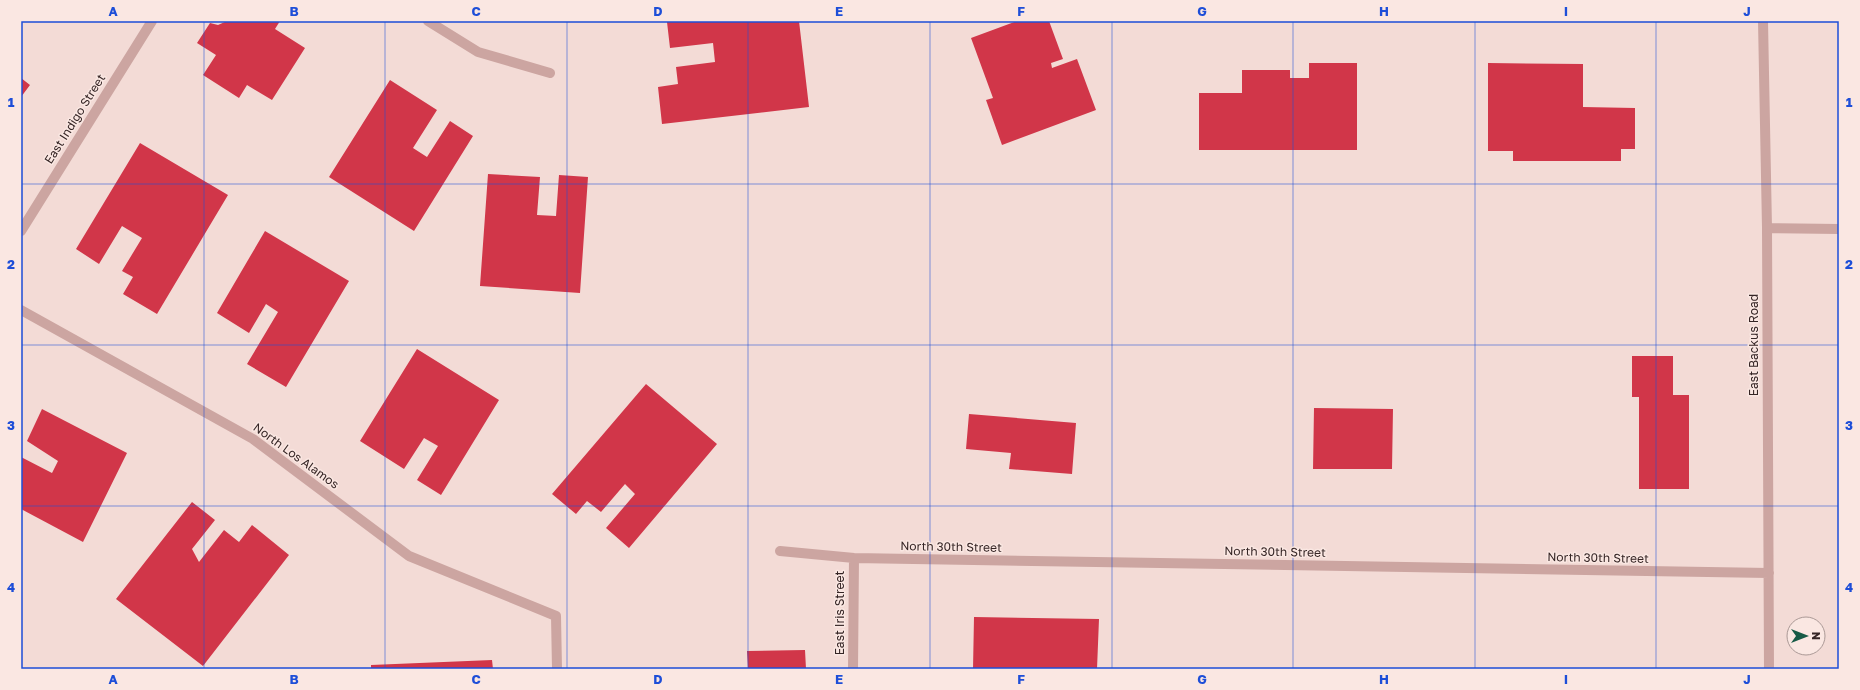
<svg xmlns="http://www.w3.org/2000/svg" width="1860" height="690" viewBox="0 0 1860 690" font-family="'Golos Text',sans-serif">
	<style>
		.building { fill: #d13649 }
		.lines { fill: none; stroke-linecap: round; stroke-linejoin: round }
		.minor { stroke: #cca5a1; stroke-width: 10 }
		.grid { fill: none; stroke: #1d4ed8; stroke-width: 1; stroke-opacity: 0.55 }
		.labels { text-anchor: middle; stroke-width: 3; stroke-linejoin: round; paint-order: stroke }
		.street-label { font-size: 12px; fill: #352525; stroke: #fae7e2 }
		.neatline { fill: none; stroke: #1d4ed8; stroke-width: 1.5 }
		.grid-label { font-size: 13px; text-anchor: middle; font-weight: bold; fill: #1d4ed8 }
	</style>
	<rect width="100%" height="100%" fill="#f3dbd6"/>
	<path class="building" d="M227,21H280L275,29L305,48L272,100L247,85L239,98L203,75L216,55L197,43L210,23L218,25Z
		M674,21H799L809,107L662,124L658,87L678,84L676,67L715,62L713,43L670,48L667,22Z
		M1017,21H1049L1063,59L1051,63L1052,68L1077,59L1096,110L1002,145L986,100L993,98L971,38Z
		M1309,63H1357V150H1199V93H1242V70H1290V78H1309Z
		M1488,63L1583,64V107L1635,108V149H1621V161H1513V151H1488Z
		M21,78L30,85L21,97Z
		M390,80L437,110L413,148L427,157L450,121L473,136L414,231L329,177Z
		M140,143L228,195L157,314L123,294L133,277L122,271L142,238L122,226L99,264L76,249Z
		M488,174L540,177L537,215L556,216L559,175L588,177L580,293L480,286Z
		M265,231L349,281L286,387L247,364L278,312L266,304L249,333L217,313Z
		M417,349L499,400L441,495L417,480L438,446L424,438L404,469L360,441Z
		M1632,356H1673V395H1689V489H1639V397H1632Z
		M646,384L717,444L629,548L606,528L635,494L625,484L601,512L587,501L576,514L552,494Z
		M1314,408L1393,409L1392,469H1313Z
		M42,409L127,453L83,542L21,509V457L52,473L58,461L27,441Z
		M969,414L1076,423L1072,474L1009,469L1011,453L966,449Z
		M192,502L215,520L192,549L199,562L224,530L239,542L252,525L289,555L203,666L116,599Z
		M974,617L1099,619L1097,669H973Z
		M805,650L806,669H748L747,651Z
		M492,660L493,669H371V665Z"/>
	<g class="lines">
		<path class="minor" d="M428,21L478,52L550,73
			M1763,21L1767,228L1769,669
			M1767,228L1839,229
			M21,231L152,21
			M21,310L253,439L409,556L556,616L557,669
			M780,551L854,558L1769,573
			M853,669L854,558"/>
	</g>
	<path class="grid" d="M204,21V669M385,21V669M567,21V669M748,21V669M930,21V669M1112,21V669M1293,21V669M1475,21V669M1656,21V669M21,184H1839M21,345H1839M21,506H1839"/>
	<g class="labels">
		<g class="street-label">
			<text transform="translate(75 119) rotate(-58)" y="4">East Indigo Street</text>
			<text transform="translate(1754 345) rotate(-90)" y="4">East Backus Road</text>
			<text transform="translate(296 456) rotate(36)" y="4">North Los Alamos</text>
			<text transform="translate(951 547) rotate(1)" y="4">North 30th Street</text>
			<text transform="translate(1275 552) rotate(1)" y="4">North 30th Street</text>
			<text transform="translate(1598 558) rotate(1)" y="4">North 30th Street</text>
			<text transform="translate(840 613) rotate(-90)" y="4">East Iris Street</text>
		</g>
	</g>
	<rect width="1860" height="690" fill="none" stroke="#fae7e2" stroke-width="44"/>
	<g transform="translate(1806 636) rotate(90)"><circle r="19" fill="#fae7e2" stroke="#ab9996"/>
	<path d="M0-3L7 15L0 10L-7 15Z" fill="#175a46"/>
	<text y="-6" font-size="11" font-weight="bold" text-anchor="middle" fill="#352525">N</text>
	</g>
	<rect x="22" y="22" width="1816" height="646" class="neatline"/>
	<g class="grid-label">
		<text x="113" y="16">A</text>
		<text x="294" y="16">B</text>
		<text x="476" y="16">C</text>
		<text x="658" y="16">D</text>
		<text x="839" y="16">E</text>
		<text x="1021" y="16">F</text>
		<text x="1202" y="16">G</text>
		<text x="1384" y="16">H</text>
		<text x="1566" y="16">I</text>
		<text x="1747" y="16">J</text>
		<text x="11" y="107">1</text>
		<text x="1849" y="107">1</text>
		<text x="11" y="269">2</text>
		<text x="1849" y="269">2</text>
		<text x="11" y="430">3</text>
		<text x="1849" y="430">3</text>
		<text x="11" y="592">4</text>
		<text x="1849" y="592">4</text>
		<text x="113" y="684">A</text>
		<text x="294" y="684">B</text>
		<text x="476" y="684">C</text>
		<text x="658" y="684">D</text>
		<text x="839" y="684">E</text>
		<text x="1021" y="684">F</text>
		<text x="1202" y="684">G</text>
		<text x="1384" y="684">H</text>
		<text x="1566" y="684">I</text>
		<text x="1747" y="684">J</text>
	</g>
</svg>
